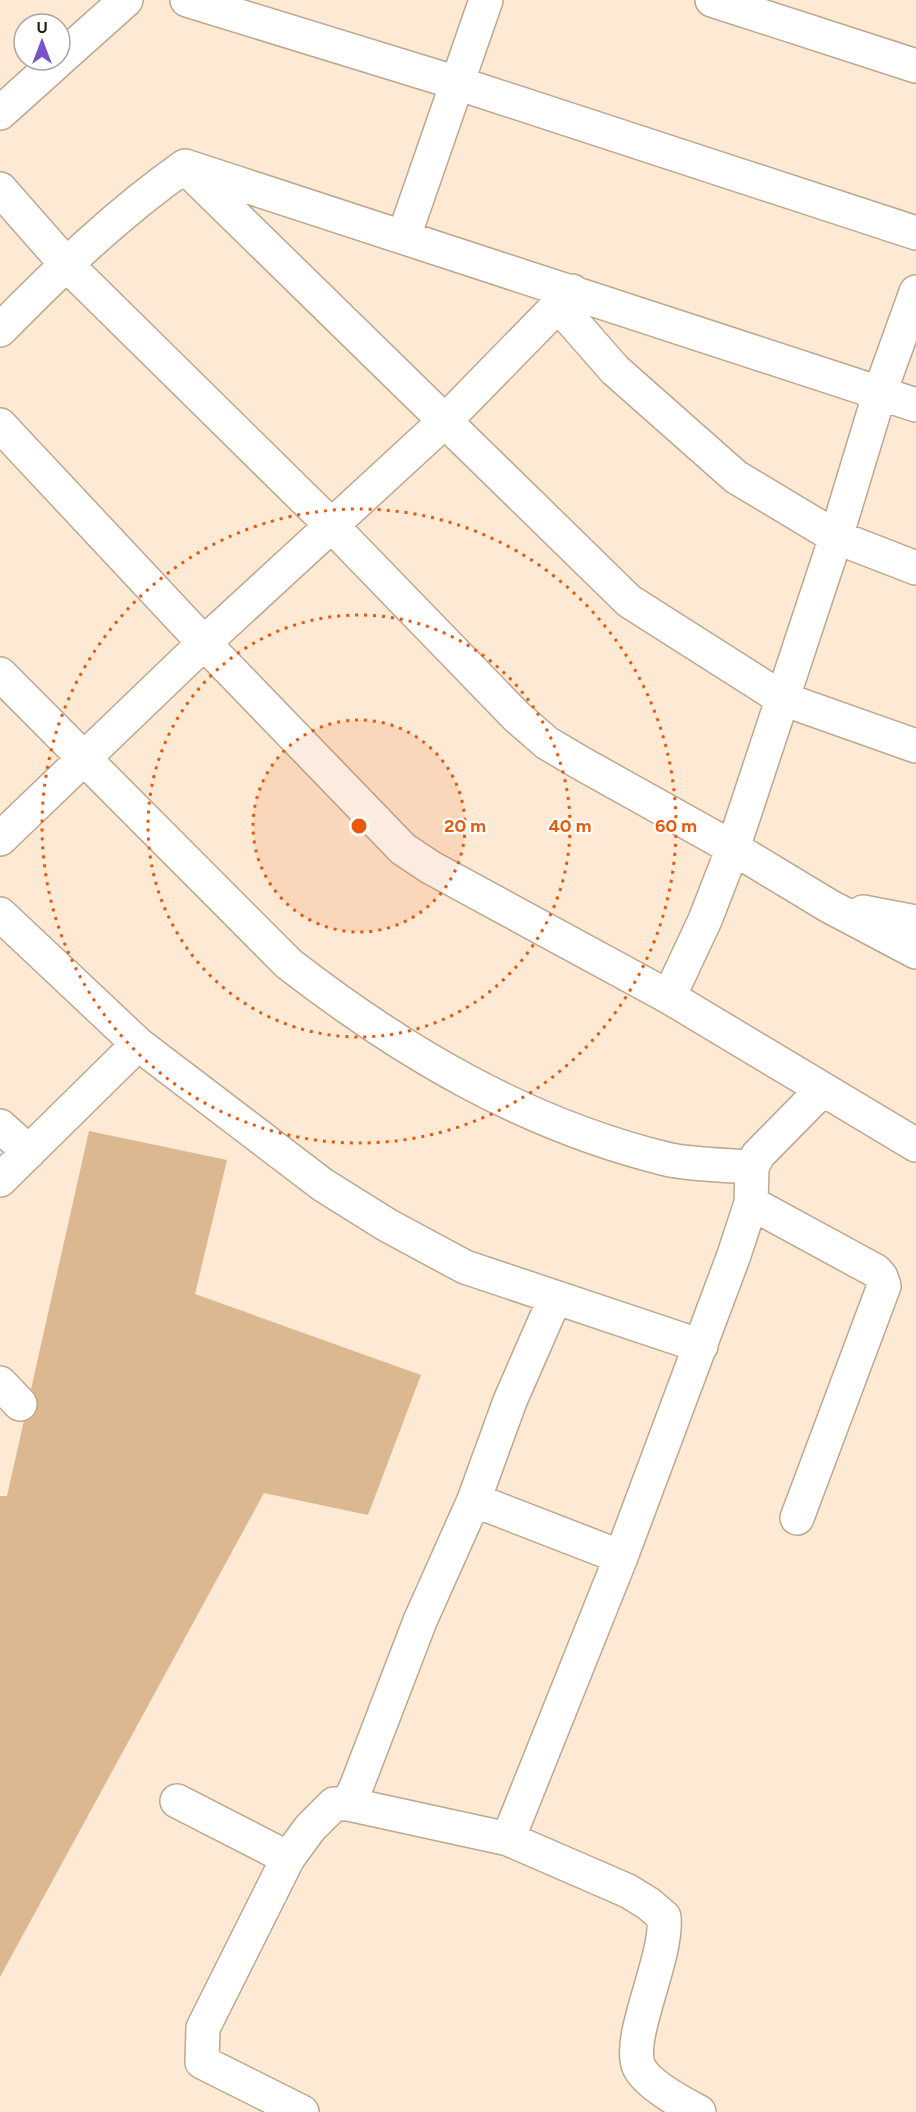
<svg xmlns="http://www.w3.org/2000/svg" width="916" height="2112" viewBox="0 0 916 2112" font-family="Figtree,sans-serif">
	<style>
		.green { fill: #dcb890 }
		.lines { fill: none; stroke-linecap: round; stroke-linejoin: round }
		.minor-casing { stroke: #bea78e; stroke-width: 36 }
		.minor { stroke: #fff; stroke-width: 33 }
		.ring { fill: none; stroke: #e8590c; stroke-width: 3; stroke-dasharray: 3 6 }
		.centre { fill: #e8590c; stroke: #fff; stroke-width: 3 }
		.ring-label { font-size: 18px; text-anchor: middle; font-weight: bold; fill: #e8590c; stroke: #fff; stroke-width: 4.5; stroke-linejoin: round; paint-order: stroke }
	</style>
	<rect width="100%" height="100%" fill="#fde9d4"/>
	<path class="green" d="M89,1131L227,1160L195,1294L421,1375L368,1515L264,1493L0,1977V1496H7Z"/>
	<g class="lines">
		<g class="minor-casing">
			<path id="minor" d="M187,0L457,83L916,233
				M712,0L916,66
				M60,59L126,0
				M0,113L59,60
				M190,172L629,601L783,699L916,746
				M0,189L66,264L332,526L517,717L547,743L579,762L733,848L829,906L916,952
				M404,236L486,0
				M558,305L615,370L736,477L836,537L916,568
				M0,330C58,271 117,214 185,166L916,405
				M0,425L204,643L403,849L430,867L669,997L916,1145
				M0,674L289,964C403,1052 524,1124 666,1159C692,1165 725,1165 752,1167
				M0,839L204,643L446,420L572,291
				M863,912L916,922
				M0,914L138,1044L323,1185L387,1225L465,1267L701,1346
				M669,997L705,920L733,848L836,537L880,392L916,292
				M0,1126L29,1152
				M0,1180L138,1044
				M751,1203L876,1271L881,1277L884,1286L797,1518
				M555,1298L510,1401L474,1500L420,1621L357,1785L348,1804L508,1839L628,1891L649,1904L664,1917C668,1958 626,2038 639,2067C647,2084 682,2103 699,2112
				M0,1383L20,1404
				M474,1500L621,1557
				M177,1801L288,1858
				M508,1839L621,1557L734,1255L751,1203L752,1167L758,1155L822,1090
				M302,2112L202,2062L203,2028L288,1858L310,1828L334,1804H348"/>
		</g>
		<use href="#minor" class="minor"/>
	</g>
	<circle cx="359" cy="826" r="106" fill="#e8590c" fill-opacity=".12"/>
	<g class="ring">
		<circle cx="359" cy="826" r="106"/>
		<circle cx="359" cy="826" r="211"/>
		<circle cx="359" cy="826" r="317"/>
	</g>
	<circle cx="359" cy="826" r="9" class="centre"/>
	<g class="ring-label">
		<text x="465" y="832">20 m</text>
		<text x="570" y="832">40 m</text>
		<text x="676" y="832">60 m</text>
	</g>
	<g transform="translate(42 42)"><circle r="28" fill="#ffffff" stroke="#a8a5a1" stroke-width="1.5"/>
	<path d="M0-4.5L10 22L0 15L-10 22Z" fill="#7754ce"/>
	<text y="-9" font-size="16" font-weight="bold" text-anchor="middle" fill="#251d13">U</text>
	</g>
</svg>
